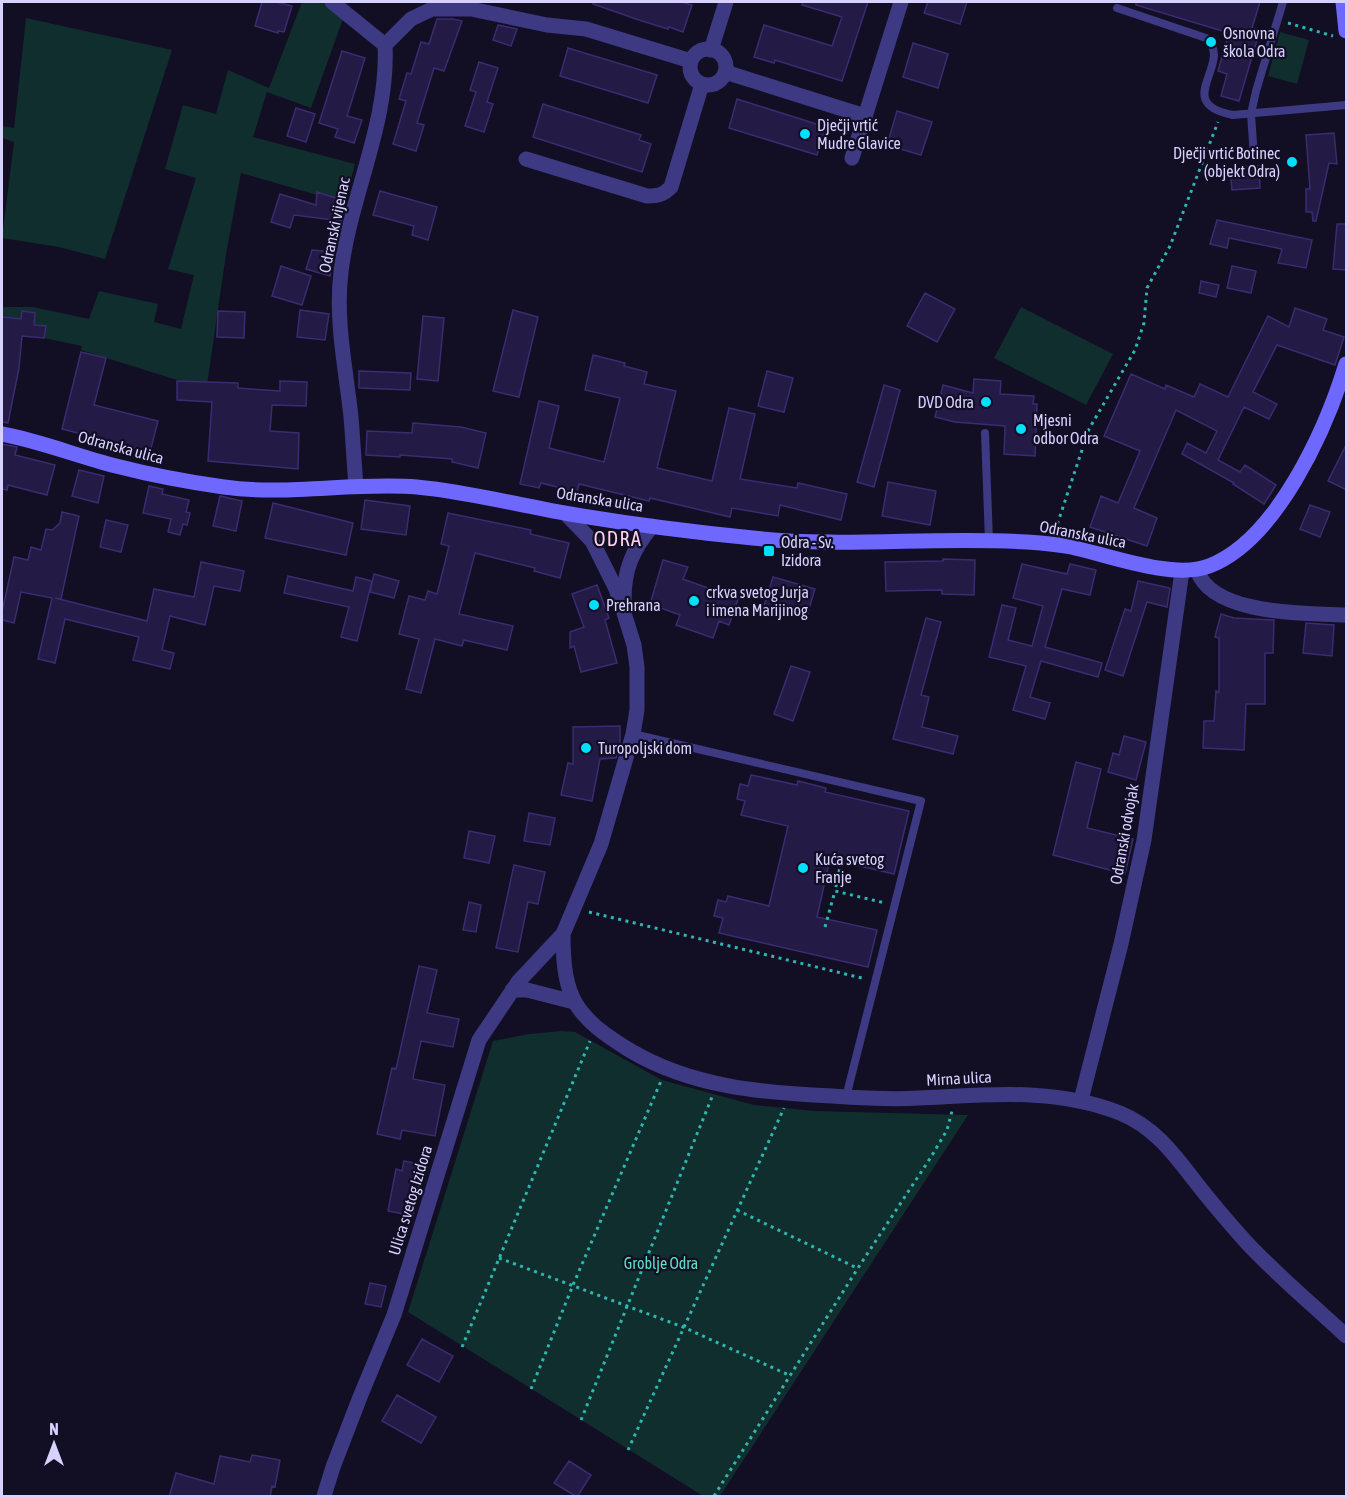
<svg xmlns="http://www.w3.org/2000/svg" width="1348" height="1498" viewBox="0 0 1348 1498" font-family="'Asap Condensed',sans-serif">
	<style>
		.green { fill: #112e2e }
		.building { fill: #231a45; stroke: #3b2c71; stroke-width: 1.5 }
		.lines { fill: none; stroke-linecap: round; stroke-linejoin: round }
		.path { stroke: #2eb7b0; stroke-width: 3; stroke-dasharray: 3 4.5; stroke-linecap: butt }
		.lane { stroke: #3d3983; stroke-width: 8 }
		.street { stroke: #3d3983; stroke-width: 15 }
		.secondary { stroke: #6e68ff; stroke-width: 15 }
		.poi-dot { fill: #00dffc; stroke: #120e24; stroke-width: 2 }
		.labels { text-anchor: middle; stroke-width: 4.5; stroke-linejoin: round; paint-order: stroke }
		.poi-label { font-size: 16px; fill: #d7d1ff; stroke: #120e24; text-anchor: start }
		.street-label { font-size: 16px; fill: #d7d1ff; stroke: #120e24 }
		.park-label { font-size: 16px; fill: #5ce0c1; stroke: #120e24 }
		.quarter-label { font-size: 20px; letter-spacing: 1.5px; fill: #ffd3ee; stroke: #120e24 }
	</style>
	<rect width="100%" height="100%" fill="#120e24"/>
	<path class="green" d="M302,2H326L344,16L311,108L267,92L253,137L355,164L345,203L241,173L226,254L207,385L174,379L81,350L82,346L44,338L46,327L2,317V307H33L89,319L99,291L158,304L154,322L181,329L194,275L168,269L196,178L165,169L183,105L216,114L228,70L269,88Z
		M26,18L172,50L105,259L59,247L2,238L14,142L2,138V126L14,128Z
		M1280,32L1309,40L1297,84L1268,76Z
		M1021,307L1113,354L1086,405L994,358Z
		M562,1031L575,1032L662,1080L754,1105L814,1111L968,1115L720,1496H703L408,1312L493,1041L529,1034Z"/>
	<path class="building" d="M262,2H276L292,6L284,32L278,31V33L255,26Z
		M593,2H681L692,5L683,32L669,27L668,29L639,20L593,4Z
		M803,2H868L842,81L775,60L774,63L754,57L764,25L832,46L842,17L802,5Z
		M928,2H967L960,24L924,13Z
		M1136,2H1260L1252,28L1260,30L1239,101L1221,96L1227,74L1218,71L1229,33L1136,5Z
		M437,19H453L462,21L444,71L434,68L417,123L424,125L416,151L393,144L406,101L399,99L407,73L411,74L421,42L429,44Z
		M498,25L517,29L511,46L493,40Z
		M913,43L948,54L938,88L903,77Z
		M568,48L657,75L648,103L560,76Z
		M342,51L365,58L347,116L362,120L354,143L335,137L338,129L319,123Z
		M479,62L498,68L487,102L493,104L484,132L465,126L476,92L470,90Z
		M737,99L826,127L817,155L729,128Z
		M543,104L641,135L639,140L651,144L642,172L533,137Z
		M296,108L315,114L306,142L287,136Z
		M897,111L932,122L921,155L887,145Z
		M1334,133L1337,164L1329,163L1316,221H1313L1312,212H1306V189H1310L1306,135Z
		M1259,166L1260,188L1232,190L1230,167Z
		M380,191L437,207L428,240L412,235L414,226L373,215Z
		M317,192L339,199L335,211L343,213L341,221L294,215L290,228L271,222L280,194L316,205Z
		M1217,220L1312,240L1306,268L1278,263L1282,249L1229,238L1227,248L1210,244Z
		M1337,224H1347V270L1333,269Z
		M312,250L334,252L330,276L306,269Z
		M281,266L311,276L302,305L272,296Z
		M1232,266L1256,271L1251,293L1227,288Z
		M1201,281L1219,285L1216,297L1199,293Z
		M925,293L955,309L937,342L907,326Z
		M1295,308L1327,319L1323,330L1344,337L1335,365L1277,345L1253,392L1277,404L1269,419L1244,407L1218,460L1240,472L1245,465L1276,485L1264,504L1233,484L1234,483L1182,454L1187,443L1206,453L1217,431L1176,410L1134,508L1157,518L1147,546L1090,527L1101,496L1118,503L1140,451L1104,436L1131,374L1165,389L1166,385L1194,397L1200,384L1228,397L1268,316L1289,327Z
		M300,310L329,314L325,340L297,337Z
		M513,310L538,317L519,397L493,391Z
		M22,311L35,313L34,325L46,326L44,338L22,336L19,368L8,423L2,422V317L21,319Z
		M218,311L245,312L244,338L217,337Z
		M423,316L444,318L438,381L417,379Z
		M81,352L106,358L94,405L158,421L150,452L62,429Z
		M593,355L625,363L624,366L647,372L644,384L676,391L657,468L712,481L729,408L755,414L740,479L797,488L798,483L847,494L841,520L780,505L778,516L732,508L730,517L650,498L649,501L579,484L577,492L541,483L539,488L520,484L539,401L559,406L549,448L604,462L620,398L585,390Z
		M359,371L411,373L410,390L359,388Z
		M767,371L793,378L784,412L758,406Z
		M974,379L1001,381L1000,394L1034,396L1033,404H1037L1035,456L1004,454L1005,426L955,422L935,417L943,385L973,393Z
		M177,381L238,383V388L280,391V381L307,382L306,406L272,405L270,431L299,433L298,469L208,461L212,402L177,400Z
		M884,385L900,390L874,487L857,482Z
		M413,423L461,427L486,433L478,468L452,462V459L400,455V457L366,455L367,431L412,433Z
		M1347,443V490L1328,481Z
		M2,444L17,447L15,455L55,465L47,495L8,485L7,490L2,489Z
		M79,470L104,476L98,503L72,496Z
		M888,482L936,491L930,525L882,516Z
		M149,486L163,489L162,494L189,500L186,512L190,513L187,525L183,524L180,535L168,532L171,519L143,513Z
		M220,496L242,501L236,531L213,526Z
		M365,500L410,506L406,535L361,529Z
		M273,503L353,523L346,555L265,538Z
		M1310,505L1330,512L1320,537L1300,529Z
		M62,512L79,516L61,599L55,598L147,621L154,589L194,597L201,562L244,571L240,591L214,586L205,625L170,616L162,650L174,653L170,669L133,660L139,637L65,619L55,663L38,659L52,598L21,592L14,623L2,620V612L14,557L28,560L31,547L41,550L46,529L52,530L60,523Z
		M448,513L531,530L530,534L569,543L560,578L534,571L535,568L475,553L459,614L513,626L507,650L464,640L462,646L435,639L421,693L406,689L419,639L399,634L409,596L425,600L428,591L437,594L449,546L441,544Z
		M106,520L128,525L121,552L100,547Z
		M943,559L975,560L974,595L942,594V590L886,591L885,562L943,561Z
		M663,560L688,567L683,579L738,599L729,625L719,621L713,638L676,625L680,615L650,604Z
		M1022,564L1067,574L1070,564L1096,570L1090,595L1062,589L1045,647L1102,663L1098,677L1041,661L1030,697L1050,703L1045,719L1013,710L1026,666L989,657L1002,605L1016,608L1008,640L1032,646L1043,606L1013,598Z
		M374,574L399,581L394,598L370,592Z
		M288,576L353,591L356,577L372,581L357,641L341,637L349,607L284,593Z
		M773,577L815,589L806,619L764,606Z
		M1138,581L1170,588L1167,607L1147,602L1123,676L1105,670L1125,609L1131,611Z
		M597,585L609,618L605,620L617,663L581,672L574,646L570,648V632L584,627L572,594Z
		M1221,614L1234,618L1274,620L1273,653H1265V704H1246L1244,750L1203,748L1204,721H1214L1216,691L1219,692V638L1215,637Z
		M926,618L941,622L921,695L929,697L922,727L958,736L953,754L893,739Z
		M1306,623L1334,625L1332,656L1303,653Z
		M791,666L810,672L793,721L774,714Z
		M620,726V743L616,758L600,759L592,801L561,795L568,763L573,764V727Z
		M1124,736L1146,742L1136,780L1108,772L1113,753L1119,755Z
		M1076,762L1101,769L1087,828L1133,839L1125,874L1053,855Z
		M751,775L797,785L798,781L826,788L825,792L909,811L894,874L830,859L817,917L877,930L868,967L719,933L723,918L714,916L718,900L726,902L728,896L769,906L788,826L741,815L745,801L737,799L740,784L748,786Z
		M529,813L555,818L550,845L524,841Z
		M469,831L495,836L489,863L464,858Z
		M514,865L545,872L538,904L528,902L518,952L496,948Z
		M469,902L481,905L476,932L463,930Z
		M419,966L437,970L427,1013L459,1019L453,1047L421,1041L414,1073L413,1079L445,1085L435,1136L402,1130L400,1139L377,1134L392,1068L396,1069Z
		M404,1161L423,1165L413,1216L388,1211L396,1169L402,1171Z
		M370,1283L386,1286L381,1307L365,1304Z
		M422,1339L453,1356L439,1382L407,1365Z
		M397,1395L436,1417L421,1443L382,1421Z
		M252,1455L280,1460L275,1487L272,1486L270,1497H169L176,1473L214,1484L220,1456L250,1462Z
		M569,1461L591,1475L577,1497L554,1483Z"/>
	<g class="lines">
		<path class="path" d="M1288,23L1333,36
			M1055,531L1089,429L1135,350L1144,323L1147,288L1170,246L1218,122
			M608,538L625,542
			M841,862L835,891L885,903
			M589,912L866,979
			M825,927L835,891
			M737,1210L857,1268
			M499,1258L683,1327L791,1376
			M462,1347L590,1041
			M531,1389L573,1285L661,1081
			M581,1420L712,1097
			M628,1450L784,1108
			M714,1496L858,1268L931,1157L947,1130L952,1111"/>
		<path class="lane" d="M1117,8L1206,38C1235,63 1170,103 1233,115L1346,105
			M1254,157L1251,114L1256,91L1283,2
			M985,433L989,541
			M633,734L921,801L846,1097"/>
		<path class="street" d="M332,2L385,45
			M690 67a18 18 0 1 1 36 0a18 18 0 1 1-36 0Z
			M711,50L726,2
			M725,72L865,116
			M852,158L901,2
			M526,159L647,196C658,196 663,195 671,187L702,84
			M356,486C354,463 353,440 351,417C346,369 335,321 341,272C350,196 389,123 385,45L411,19L432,9H471L547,25L586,29L691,61
			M1197,570C1212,616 1307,613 1346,615
			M624,601C624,569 632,551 652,526
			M563,934C563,1000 576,1017 631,1051C692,1087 763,1093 832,1096C861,1098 890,1100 919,1098C987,1095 1055,1087 1120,1113C1154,1127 1173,1153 1194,1180C1211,1202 1229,1223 1247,1243C1278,1276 1313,1305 1346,1336
			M512,990H527L574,1002
			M1081,1100L1121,944L1144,840L1182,571
			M324,1496L333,1467L360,1397L394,1315L479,1040L518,982L563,934L601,844L633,734L637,710V667L634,645L624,613L616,589L592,541L565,513"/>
		<path class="secondary" d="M1343,2L1346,31
			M2,434C40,441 77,456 116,466C151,475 188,482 224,487C288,496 352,482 417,487C469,492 518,505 570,514C630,524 692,532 753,538C844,548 936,536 1027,542C1042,543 1056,544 1071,547C1108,555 1173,580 1209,566C1277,540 1326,429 1346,364"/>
	</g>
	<g class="poi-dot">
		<circle cx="1211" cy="42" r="6"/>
		<circle cx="805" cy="134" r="6"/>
		<circle cx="1292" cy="162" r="6"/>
		<circle cx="986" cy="402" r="6"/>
		<circle cx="1021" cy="429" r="6"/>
		<rect x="763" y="545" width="12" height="12" rx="3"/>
		<circle cx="694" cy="601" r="6"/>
		<circle cx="594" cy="605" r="6"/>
		<circle cx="586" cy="748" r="6"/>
		<circle cx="803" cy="868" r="6"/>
	</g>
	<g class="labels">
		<g class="poi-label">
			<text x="1223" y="39">Osnovna<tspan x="1223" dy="18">škola Odra</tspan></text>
			<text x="817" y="131">Dječji vrtić<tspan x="817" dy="18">Mudre Glavice</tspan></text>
			<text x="1280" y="159" text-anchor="end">Dječji vrtić Botinec<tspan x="1280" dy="18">(objekt Odra)</tspan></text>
			<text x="974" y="408" text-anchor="end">DVD Odra</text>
			<text x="1033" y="426">Mjesni<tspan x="1033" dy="18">odbor Odra</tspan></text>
			<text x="781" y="548">Odra - Sv.<tspan x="781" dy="18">Izidora</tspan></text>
			<text x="706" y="598">crkva svetog Jurja<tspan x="706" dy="18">i imena Marijinog</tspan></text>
			<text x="606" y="611">Prehrana</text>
			<text x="598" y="754">Turopoljski dom</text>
			<text x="815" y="865">Kuća svetog<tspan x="815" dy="18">Franje</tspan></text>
		</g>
		<g class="street-label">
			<text transform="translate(334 225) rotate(-78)" y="6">Odranski vijenac</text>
			<text transform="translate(121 447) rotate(15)" y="6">Odranska ulica</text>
			<text transform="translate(600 499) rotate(9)" y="6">Odranska ulica</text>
			<text transform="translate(1083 534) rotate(11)" y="6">Odranska ulica</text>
			<text transform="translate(1124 834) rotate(-80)" y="6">Odranski odvojak</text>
			<text transform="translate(959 1078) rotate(-3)" y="6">Mirna ulica</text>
			<text transform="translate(410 1200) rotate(-73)" y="6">Ulica svetog Izidora</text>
		</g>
		<g class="park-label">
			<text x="661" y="1269">Groblje Odra</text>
		</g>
		<g class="quarter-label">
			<text x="618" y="546">ODRA</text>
		</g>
	</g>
	<rect width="1348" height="1498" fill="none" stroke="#d7d1ff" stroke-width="6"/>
	<g transform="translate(54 1444)" stroke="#120e24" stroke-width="4.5" paint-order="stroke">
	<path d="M0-4.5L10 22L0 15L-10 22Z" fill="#d7d1ff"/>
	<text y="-9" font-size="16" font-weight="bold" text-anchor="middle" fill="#d7d1ff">N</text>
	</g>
</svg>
